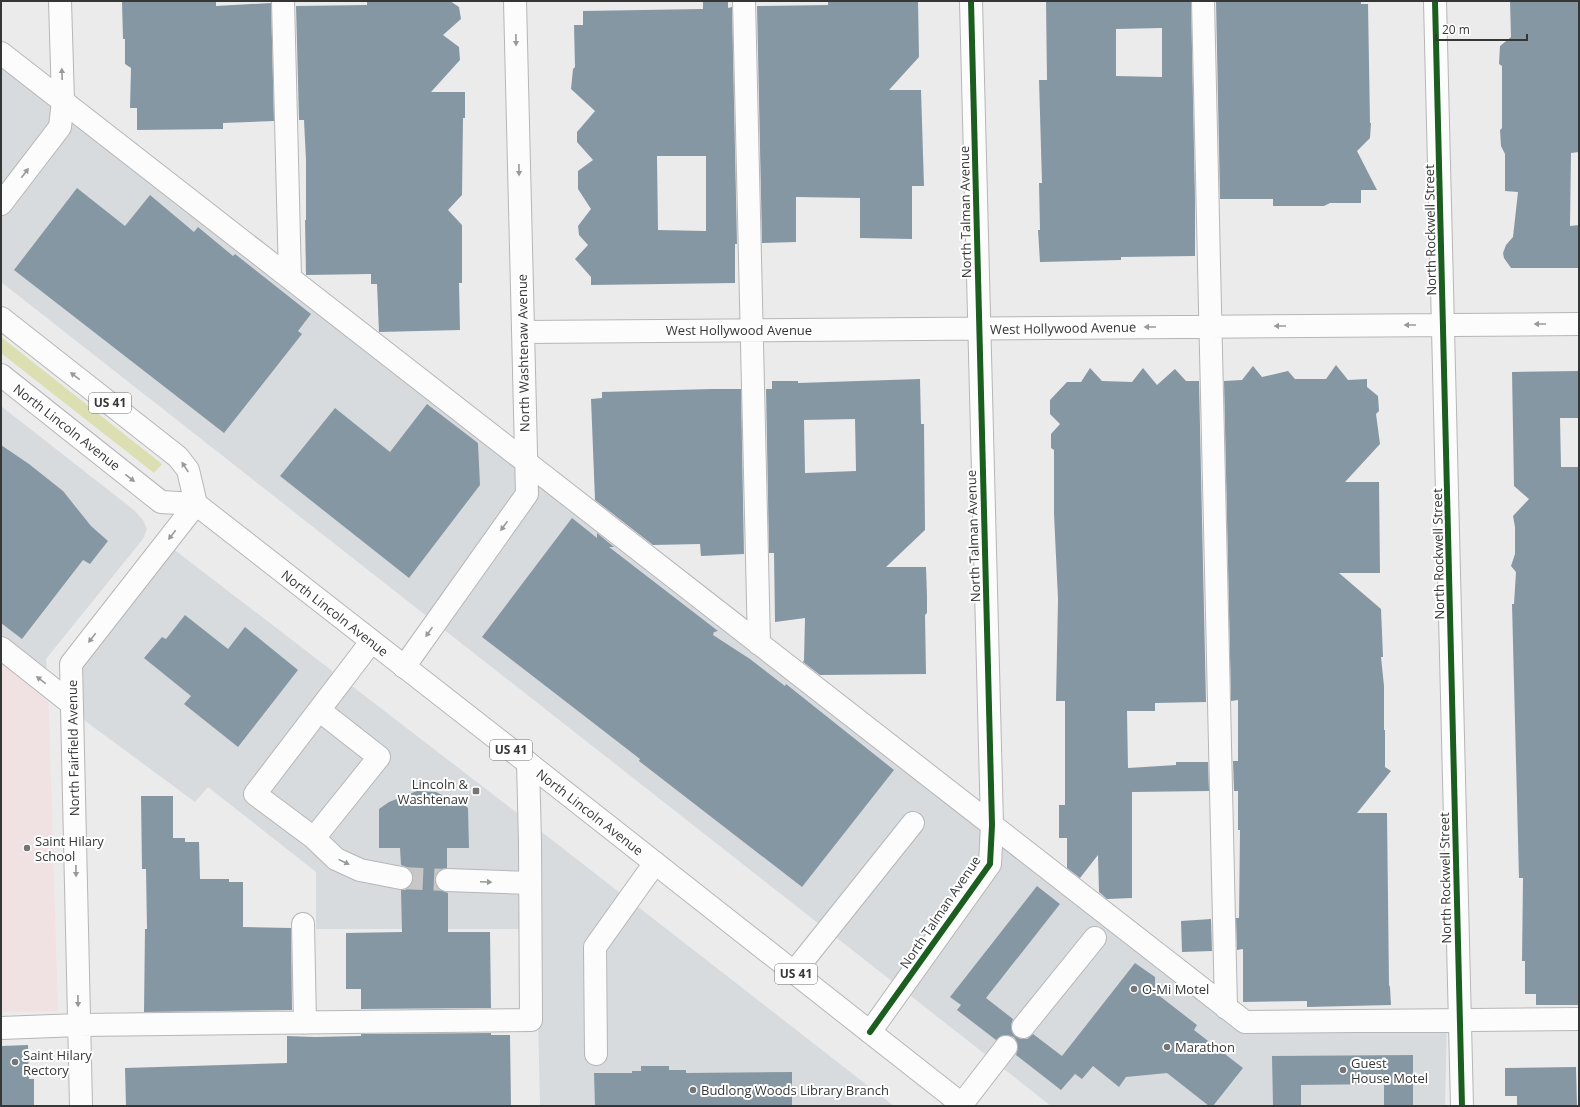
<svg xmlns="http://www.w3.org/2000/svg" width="1580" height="1107" viewBox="0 0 1580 1107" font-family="'Open Sans',sans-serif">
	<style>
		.built { fill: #d8dbde }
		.education { fill: #f0e2e3 }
		.green { fill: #dcdfb2 }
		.building { fill: #8697a4; fill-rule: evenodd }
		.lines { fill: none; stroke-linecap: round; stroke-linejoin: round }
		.minor-tunnel { stroke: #c7c7c7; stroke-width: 22; stroke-dasharray: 22 11; stroke-linecap: butt }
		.minor-casing { stroke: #b6b6b6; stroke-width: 24 }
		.major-casing { stroke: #b6b6b6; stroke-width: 24 }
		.minor { stroke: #fcfcfc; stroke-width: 22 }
		.major { stroke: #fcfcfc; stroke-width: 22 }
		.cycleway-casing { stroke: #fff; stroke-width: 8 }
		.cycleway { stroke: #1b5e20; stroke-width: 6 }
		.oneway { fill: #989999 }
		.poi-dot { fill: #757575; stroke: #fff; stroke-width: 1.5 }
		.labels { text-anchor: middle; stroke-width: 4; stroke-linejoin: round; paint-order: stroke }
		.shield { fill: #fff; stroke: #727272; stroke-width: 1 }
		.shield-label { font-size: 12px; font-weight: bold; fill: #353636 }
		.street-label { font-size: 13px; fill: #353636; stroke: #fff }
		.poi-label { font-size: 13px; fill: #353636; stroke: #fff; text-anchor: start }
	</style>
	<rect width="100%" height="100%" fill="#ebebeb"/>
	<path class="built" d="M1,53L1244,1021L1447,1020L1445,1106H1051L1,282Z
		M1,406L134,510L143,520L147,529L143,539L46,659L48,685L1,648Z
		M163,541L529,822L894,1106H540L538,1020L530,929H316V872L208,787L195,802L73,712L71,666Z"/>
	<path class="education" d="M1,647L48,685L58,1011L1,1012Z"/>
	<path class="green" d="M1,337L162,464L154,473L1,353Z"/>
	<path class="building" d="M216,1V6L271,3L274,121L223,123V129L137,130V108H130L131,68L125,64V39H123L122,2Z
		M408,1H450L459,7L461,19L443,35L459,47L460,60L431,92H465V118H463L462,195L448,210L462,225V283H459L460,330L379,332L377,284H371V274L306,275L305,220H306V160L304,120H299L296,6L367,5V2Z
		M703,1H728V8L732,7L737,244H735V283L591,285V277L575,259L588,245L579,235L578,226L591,209L578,189V171L593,160L577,142V132L595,111L571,89L573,69L575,67L574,25H583V11L703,9ZM657,156H706V231L658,230Z
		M828,1H918L919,57L889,90H921L924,186H912V239L860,238V198L796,197V242L762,243L757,6L828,5Z
		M1046,1H1191L1195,199V256L1121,257V260L1040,262L1038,230H1040L1039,183H1042L1039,80H1047ZM1162,28V77L1116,76V29Z
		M1216,1H1361V4H1368L1370,123H1371L1370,138L1357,151L1377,190H1361V203H1330L1324,206H1273V199H1220Z
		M1510,1H1579V152L1571,153L1570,226L1579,225V268H1511L1504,258L1503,253L1506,245L1513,237L1518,192L1505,191V154L1501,146L1500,130L1502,128V66L1499,64L1500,46L1511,37Z
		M77,188L125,226L150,195L194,232L198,227L233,256L235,254L311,314L298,331L302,334L224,433L14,270Z
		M1336,365L1348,380L1367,379V387L1378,396L1379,411L1376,414L1380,444L1345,482H1379L1380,573H1339L1381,609L1383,657H1381L1384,686V730H1385V767L1391,771L1357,813H1387L1389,985L1390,987L1391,1005L1307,1007V1001L1243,1002V949L1237,950L1236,918H1239L1240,830H1238V791H1234L1233,761H1238V700L1231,701L1224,381L1242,380L1253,366L1262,377L1288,371L1295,379H1326Z
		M1090,368L1102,381L1132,382L1143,368L1157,385L1175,369L1186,381H1199L1206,702L1155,703V711H1127L1128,768L1176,765V762H1208L1209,791L1132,792V898L1107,899L1099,892L1098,855L1080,878L1067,868V838H1059V805H1065V701H1056L1058,599L1054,514V450L1051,448V434L1060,424L1050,414V400L1067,382H1081Z
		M1579,371V418H1560L1561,467H1579V1005H1536V994H1525V961H1522L1523,878H1519L1512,604H1514L1516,572L1511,566L1515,554V527L1513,516L1529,499L1514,486L1512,372Z
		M920,379L921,424H924L925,530L886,567H926L927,596V613L925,615L926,674L820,675L803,662L804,660L805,618L775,622L774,553H769L766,389H772V381H798V383ZM855,419L856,471L805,473L804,420Z
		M711,389H741L744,554L701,556L700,544L653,545L595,500L591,399L602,398V392Z
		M427,404L478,443L480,485L409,578L280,476L335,408L390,452Z
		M1,445L29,464L63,491L91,526L108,541L90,564L83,560L22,639L1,623Z
		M572,518L597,538V533L614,547H609L718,631L714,632L713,635L750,659L785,686L786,684L894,770L802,887L639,761L640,759L482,637Z
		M185,615L228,649L245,627L298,670L238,747L184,704L191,696L144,658L162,637L166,639Z
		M417,791L436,792L446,797V799L462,803L468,808L469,848H447V868L441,869L437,873L435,880L436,886L440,890L448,893V932H490L491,1008L361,1009V989H346V933L402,932L401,890H405L411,886L413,881V874L409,868L401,865L400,848H379V809L389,802Z
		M141,796H173V838H185V842H199L200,879H229V882H243V927L291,928L292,1010L144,1012L145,929H147L146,869H142Z
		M1037,886L1060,904L986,998L1013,1019L1011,1025L1012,1032L1015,1036L1021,1039H1027L1033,1034L1062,1056L1135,963L1155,977V987L1152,990L1197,1025L1194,1030L1243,1068L1213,1106H1209L1167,1073L1126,1077L1119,1087L1093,1066L1082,1079L1075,1074L1061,1090L1016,1055L1018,1048L1017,1042L1014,1037L1007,1035L1001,1036L996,1040L957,1010L961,1005L950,997Z
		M1211,919L1212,951L1182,952L1181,921Z
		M491,1033V1035H510L511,1106H126L125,1068L287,1063V1036L315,1037L361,1036V1034Z
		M28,1045L29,1079H34V1106H1V1046Z
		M1413,1055V1106H1384V1084L1301,1085V1106H1273L1272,1056Z
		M641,1066H669V1070H686V1073L792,1072V1106H595L594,1073H632V1071H641Z
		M1576,1067L1577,1106H1517V1096H1505V1068Z"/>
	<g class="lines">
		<path class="minor-tunnel" d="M401,878L447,880"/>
		<g class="minor-casing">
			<path id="minor" d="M283,1L290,278
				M744,1L759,644
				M1203,1L1226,1008
				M1435,1L1462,1106
				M1,53L1245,1022L1579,1019
				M1,204L60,127L63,101L60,1
				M523,332L1579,324
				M1,648L72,704
				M404,667L527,494L515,1
				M319,710L379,757L314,838L255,794L371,642
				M314,838L336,859L360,870L401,878
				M447,880L530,883
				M303,924L305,1023
				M794,972L913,823
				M1023,1027L1095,938
				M1,1028L79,1025L531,1020L530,842L528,763
				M870,1032L990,864L992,825L971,1
				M596,1054L595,947L655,863
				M962,1104L1006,1047
				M81,1106L71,664L196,504"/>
		</g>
		<g class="major-casing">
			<path id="major" d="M1,318L178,457L188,470L196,504
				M1,375L161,502L196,504L528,763L964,1106"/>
		</g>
		<use href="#minor" class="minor"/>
		<use href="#major" class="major"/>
		<g class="cycleway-casing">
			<path id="cycleway" d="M1435,1L1462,1106
				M870,1032L990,864L992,825L971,1"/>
		</g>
		<use href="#cycleway" class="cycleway"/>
	</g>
	<defs><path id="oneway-solid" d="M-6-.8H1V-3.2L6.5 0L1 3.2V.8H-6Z"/></defs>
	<g class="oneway">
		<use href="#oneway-solid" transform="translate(516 40) rotate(89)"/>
		<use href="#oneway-solid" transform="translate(62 74) rotate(-92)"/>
		<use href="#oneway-solid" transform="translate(519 170) rotate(89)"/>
		<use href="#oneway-solid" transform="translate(25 173) rotate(-53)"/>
		<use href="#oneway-solid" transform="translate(1540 324) rotate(180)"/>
		<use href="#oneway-solid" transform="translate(1410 325) rotate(180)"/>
		<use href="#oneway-solid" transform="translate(1280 326) rotate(180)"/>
		<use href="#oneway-solid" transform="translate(1150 327) rotate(180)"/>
		<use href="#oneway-solid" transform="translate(75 376) rotate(-142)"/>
		<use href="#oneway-solid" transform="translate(185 467) rotate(-123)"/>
		<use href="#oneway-solid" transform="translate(130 478) rotate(38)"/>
		<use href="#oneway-solid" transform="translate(504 526) rotate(126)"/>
		<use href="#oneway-solid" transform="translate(172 535) rotate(128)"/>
		<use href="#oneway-solid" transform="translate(429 632) rotate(125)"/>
		<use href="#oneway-solid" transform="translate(92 638) rotate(128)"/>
		<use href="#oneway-solid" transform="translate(41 680) rotate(-143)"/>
		<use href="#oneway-solid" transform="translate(344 862) rotate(26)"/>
		<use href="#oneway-solid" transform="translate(76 871) rotate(89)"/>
		<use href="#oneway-solid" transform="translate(486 882) rotate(2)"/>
		<use href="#oneway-solid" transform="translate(78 1001) rotate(89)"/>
	</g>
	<g class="poi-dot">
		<rect x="472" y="787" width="8" height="8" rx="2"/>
		<circle cx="27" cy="848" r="4"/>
		<circle cx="1134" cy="989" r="4"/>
		<circle cx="1167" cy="1047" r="4"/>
		<circle cx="15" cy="1062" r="4"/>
		<circle cx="1343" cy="1070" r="4"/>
		<circle cx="693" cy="1090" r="4"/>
	</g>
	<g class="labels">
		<g class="shield">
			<rect x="89" y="393" width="42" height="20" rx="3"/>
			<rect x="490" y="740" width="42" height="20" rx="3"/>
			<rect x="775" y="964" width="42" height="20" rx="3"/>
		</g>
		<g class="shield-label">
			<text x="110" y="407">US 41</text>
			<text x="511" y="754">US 41</text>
			<text x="796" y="978">US 41</text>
		</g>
		<g class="street-label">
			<text transform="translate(965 212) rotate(-91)" y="5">North Talman Avenue</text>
			<text transform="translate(1430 230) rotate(-91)" y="5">North Rockwell Street</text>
			<text transform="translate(1063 328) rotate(-1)" y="5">West Hollywood Avenue</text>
			<text x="739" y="335">West Hollywood Avenue</text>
			<text transform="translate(523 353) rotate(-91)" y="5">North Washtenaw Avenue</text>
			<text transform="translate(67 427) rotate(38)" y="5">North Lincoln Avenue</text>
			<text transform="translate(973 536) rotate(-92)" y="5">North Talman Avenue</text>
			<text transform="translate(1438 554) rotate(-91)" y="5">North Rockwell Street</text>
			<text transform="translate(335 613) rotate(38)" y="5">North Lincoln Avenue</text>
			<text transform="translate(73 748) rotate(-91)" y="5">North Fairfield Avenue</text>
			<text transform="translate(590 812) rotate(38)" y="5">North Lincoln Avenue</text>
			<text transform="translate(1445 878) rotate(-91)" y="5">North Rockwell Street</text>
			<text transform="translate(940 912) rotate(-56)" y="5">North Talman Avenue</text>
		</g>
		<g class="poi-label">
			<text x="468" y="789" text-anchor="end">Lincoln &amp;<tspan x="468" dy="15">Washtenaw</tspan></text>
			<text x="35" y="846">Saint Hilary<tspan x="35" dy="15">School</tspan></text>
			<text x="1142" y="994">O-Mi Motel</text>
			<text x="1175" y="1052">Marathon</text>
			<text x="23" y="1060">Saint Hilary<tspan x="23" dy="15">Rectory</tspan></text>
			<text x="1351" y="1068">Guest<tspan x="1351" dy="15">House Motel</tspan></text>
			<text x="701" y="1095">Budlong Woods Library Branch</text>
		</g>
	</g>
	<rect width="1580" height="1107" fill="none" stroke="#353636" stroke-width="4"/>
	<path d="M1436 34v6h91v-6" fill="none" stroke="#353636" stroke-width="2"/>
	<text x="1442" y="34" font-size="12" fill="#353636" stroke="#ffffff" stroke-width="3" paint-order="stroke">20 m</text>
</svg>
